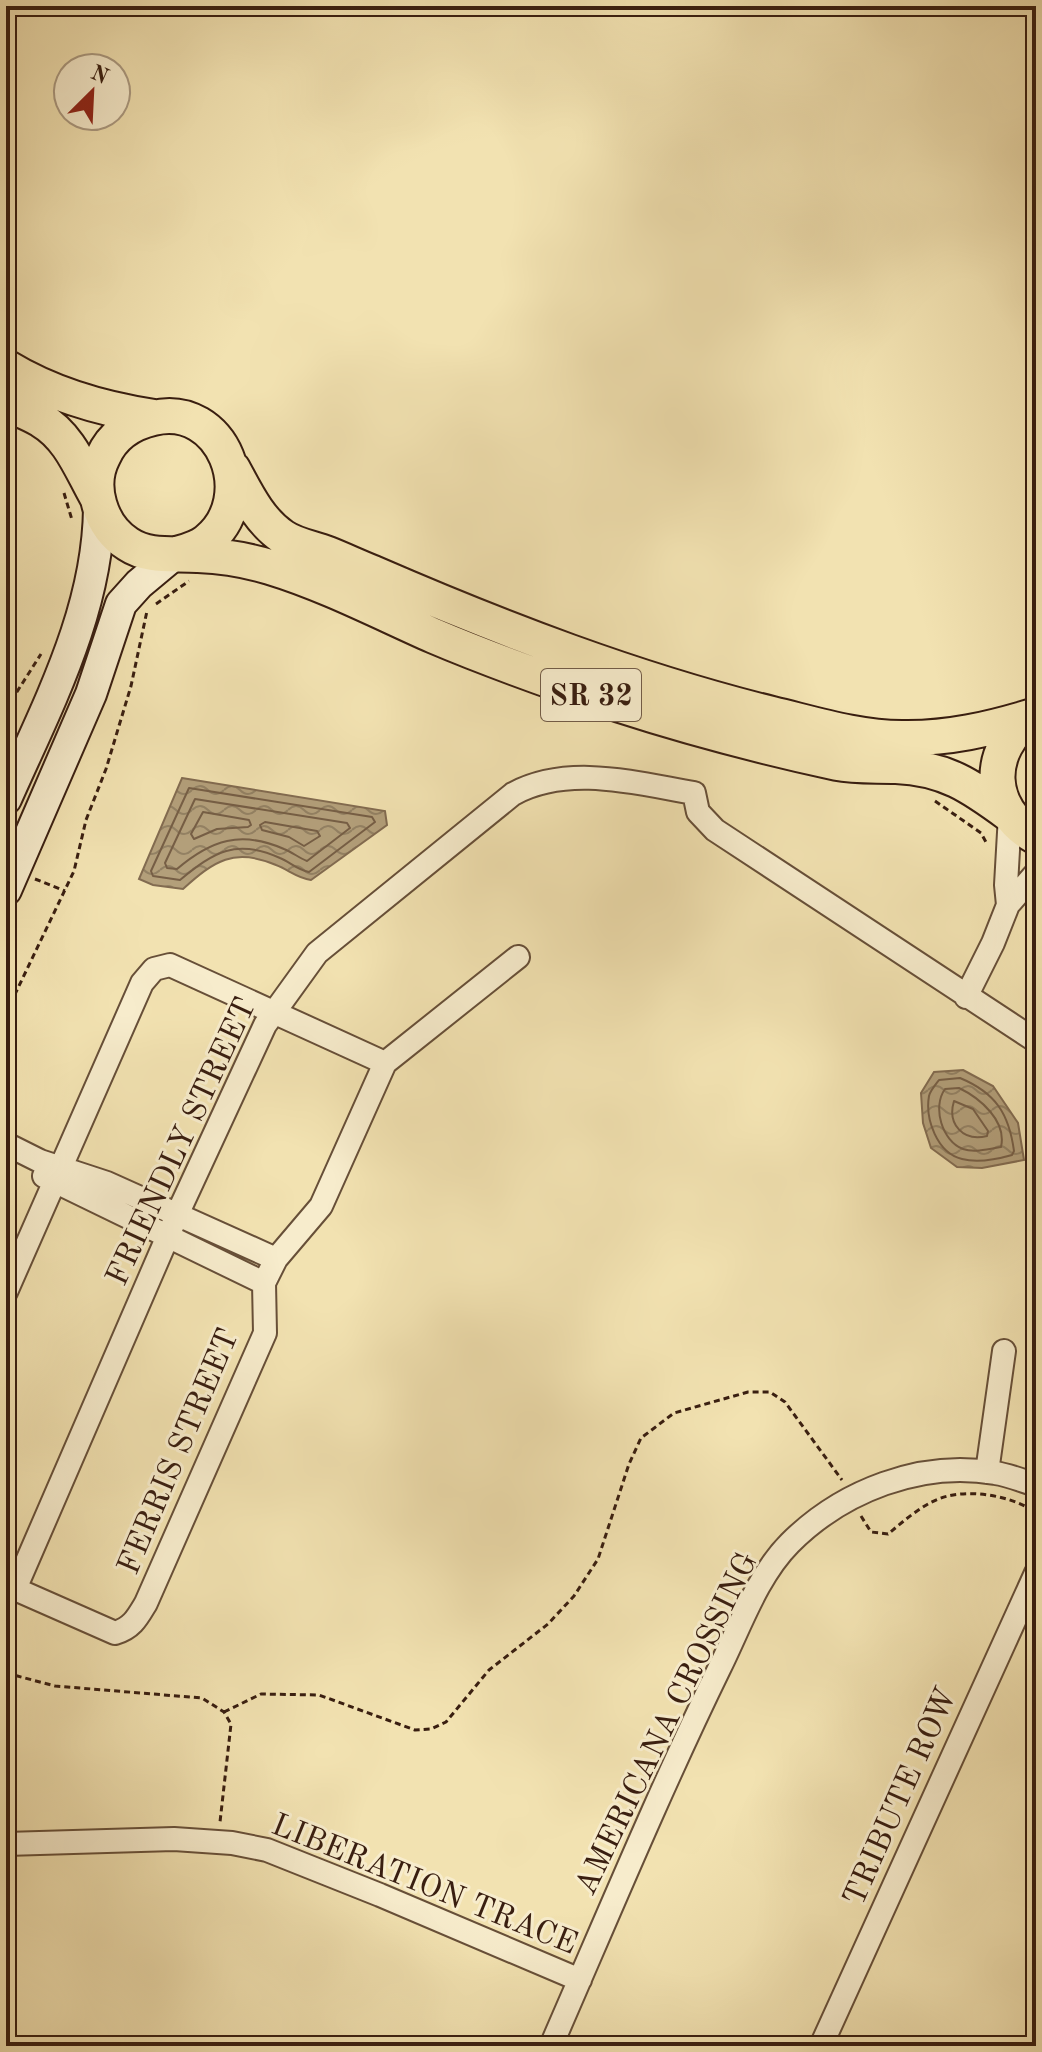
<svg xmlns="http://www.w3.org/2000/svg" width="1042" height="2052" viewBox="0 0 1042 2052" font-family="'Old Standard TT',serif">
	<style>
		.water { fill: url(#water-waves); stroke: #826b50; stroke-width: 2 }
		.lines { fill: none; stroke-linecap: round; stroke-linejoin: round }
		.shore { stroke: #765e45; stroke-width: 2 }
		.street-casing { stroke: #674f38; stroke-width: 26 }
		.secondary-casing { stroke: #391e10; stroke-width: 34 }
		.primary-casing { stroke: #391e10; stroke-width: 38 }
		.path { stroke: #391e10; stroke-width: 3; stroke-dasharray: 6 4; stroke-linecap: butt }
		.street { stroke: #f7eccc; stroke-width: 22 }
		.secondary { stroke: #f7eccc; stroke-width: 30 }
		.primary { stroke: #f2e2b1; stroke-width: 34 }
		.labels { text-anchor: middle; stroke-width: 6; stroke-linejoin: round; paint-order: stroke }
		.shield { fill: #f7eccc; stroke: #725c48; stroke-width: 2 }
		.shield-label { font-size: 30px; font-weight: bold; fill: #391e10 }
		.street-label { font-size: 32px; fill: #391e10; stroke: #f7eccc }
	</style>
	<defs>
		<pattern id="water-waves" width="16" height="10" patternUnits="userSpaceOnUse" patternTransform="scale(2)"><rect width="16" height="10" fill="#b39f7a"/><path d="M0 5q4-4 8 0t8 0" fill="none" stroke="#938163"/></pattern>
	</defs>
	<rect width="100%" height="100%" fill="#f2e2b1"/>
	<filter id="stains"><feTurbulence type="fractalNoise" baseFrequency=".0025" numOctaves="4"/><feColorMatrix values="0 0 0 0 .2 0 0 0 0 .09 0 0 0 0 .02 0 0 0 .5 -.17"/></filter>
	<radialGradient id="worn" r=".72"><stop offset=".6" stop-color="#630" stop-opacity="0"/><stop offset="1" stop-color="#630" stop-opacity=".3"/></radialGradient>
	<path class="water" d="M182,778L385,811L387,825L311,880C297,878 289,870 276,865C234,847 214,861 183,889L153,885L139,879Z
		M963,1070L993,1086L1018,1123L1024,1160L982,1168L957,1167L931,1148L923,1123L921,1093L934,1072Z"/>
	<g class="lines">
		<path class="shore" d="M189,788L372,817L375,822L309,872C297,870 290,862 280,858C236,838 214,852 180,880L153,876L151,871Z
			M195,799L347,823L350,828L307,861C299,858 292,852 284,849C241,830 211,840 177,869L167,868L165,863Z
			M203,812L249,820L251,825L248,827L217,829L194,839L191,834Z
			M265,822L317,831L320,836L304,846L289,837L262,830L260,825Z
			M960,1078C996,1093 1009,1114 1014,1151L1012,1155C998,1159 977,1163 962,1159C937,1153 925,1119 929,1096C930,1091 936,1084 939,1080Z
			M959,1088C980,1098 1007,1121 1001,1147C990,1149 974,1153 963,1149C942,1141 932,1107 945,1089Z
			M954,1101L973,1109L988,1131L987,1136C963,1142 947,1124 954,1101Z"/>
		<g class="street-casing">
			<path id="street" d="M1008,905L1006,885L1010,815
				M966,997L993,943L1008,905L1036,873
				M6,1144L40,1161L107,1183L276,1259
				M44,1176L264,1283
				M6,1292L142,983L154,969L170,965L385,1063
				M987,1472L1004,1351
				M6,1585L115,1633C132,1628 137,1618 146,1603L265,1333L264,1283L276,1259L321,1206L385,1063L518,957
				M15,1589L177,1215L265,1025L317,953L513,794C568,764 635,783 694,793L698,812L715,830L1036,1041
				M6,1844L174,1839L232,1843L267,1850L380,1895L580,1980
				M551,2046C606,1920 659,1792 719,1669C740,1627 757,1576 790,1543C842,1491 921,1460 995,1473C1009,1475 1023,1481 1036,1485
				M821,2046L1036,1573"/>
		</g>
		<g class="secondary-casing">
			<path id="secondary" d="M6,799C48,704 100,608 99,502
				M6,890L91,694L121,604L139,584L175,554"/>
		</g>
		<g class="primary-casing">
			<path id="primary" d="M6,367C52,395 101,409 154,417
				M6,403C17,409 30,413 41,420C70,437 81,469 97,497
				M233,469C246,493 259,521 283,537C296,546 313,548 328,554C343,560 358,567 373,573C502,629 635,680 772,714C814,724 858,738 902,738C948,739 990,729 1033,716
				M177,554C187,551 199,548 207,541C261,498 223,401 153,418C131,423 112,436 103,457C88,486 100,526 128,544C149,558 174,553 198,555C223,556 247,560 270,567C326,584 380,612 434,636C495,662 558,684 620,705C691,728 764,747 837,763C856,767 877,765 896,766C945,768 971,786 1009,814
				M1031,717C985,750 986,809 1036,837"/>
		</g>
		<path class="path" d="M64,493L72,520
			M156,604L189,581
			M6,709L41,654
			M935,801L981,833L987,844
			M35,879L65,891
			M6,1013L74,871L86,820L106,769L131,686L147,611
			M861,1516L871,1532L888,1534C905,1520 926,1501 948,1496C973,1490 1009,1496 1030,1509L1036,1528
			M6,1673L55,1686L202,1698L224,1712L231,1724L220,1822
			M224,1712L261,1694L319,1695L415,1730L431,1729L446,1722L489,1670L548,1624L574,1596L598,1559L629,1464L641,1438L674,1413L748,1392H770L785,1402L842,1480"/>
		<use href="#street" class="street"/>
		<use href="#secondary" class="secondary"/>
		<use href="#primary" class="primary"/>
	</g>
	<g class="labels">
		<rect class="shield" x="541" y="669" width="100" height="52" rx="6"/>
		<g class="shield-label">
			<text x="591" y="705">SR 32</text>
		</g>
		<g class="street-label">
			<text transform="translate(180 1141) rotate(-65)" y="11">FRIENDLY STREET</text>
			<text transform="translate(177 1451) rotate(-67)" y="11">FERRIS STREET</text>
			<text transform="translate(665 1723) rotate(-64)" y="11">AMERICANA CROSSING</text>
			<text transform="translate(899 1796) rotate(-66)" y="11">TRIBUTE ROW</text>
			<text transform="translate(425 1883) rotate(22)" y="11">LIBERATION TRACE</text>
		</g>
	</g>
	<rect width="1042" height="2052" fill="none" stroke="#f2e2b1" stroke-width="32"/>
	<rect x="8" y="8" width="1026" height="2036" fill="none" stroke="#391e10" stroke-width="4"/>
	<rect x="16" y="16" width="1010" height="2020" fill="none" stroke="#391e10" stroke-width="2"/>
	<g transform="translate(92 92) rotate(24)"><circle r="38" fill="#f7eccc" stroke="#ab9a81" stroke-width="2"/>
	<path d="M0-6L14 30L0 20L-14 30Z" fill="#8f2418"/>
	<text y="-12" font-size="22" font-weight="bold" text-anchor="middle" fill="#391e10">N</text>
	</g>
	<rect width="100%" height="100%" filter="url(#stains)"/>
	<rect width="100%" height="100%" fill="url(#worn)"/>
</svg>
